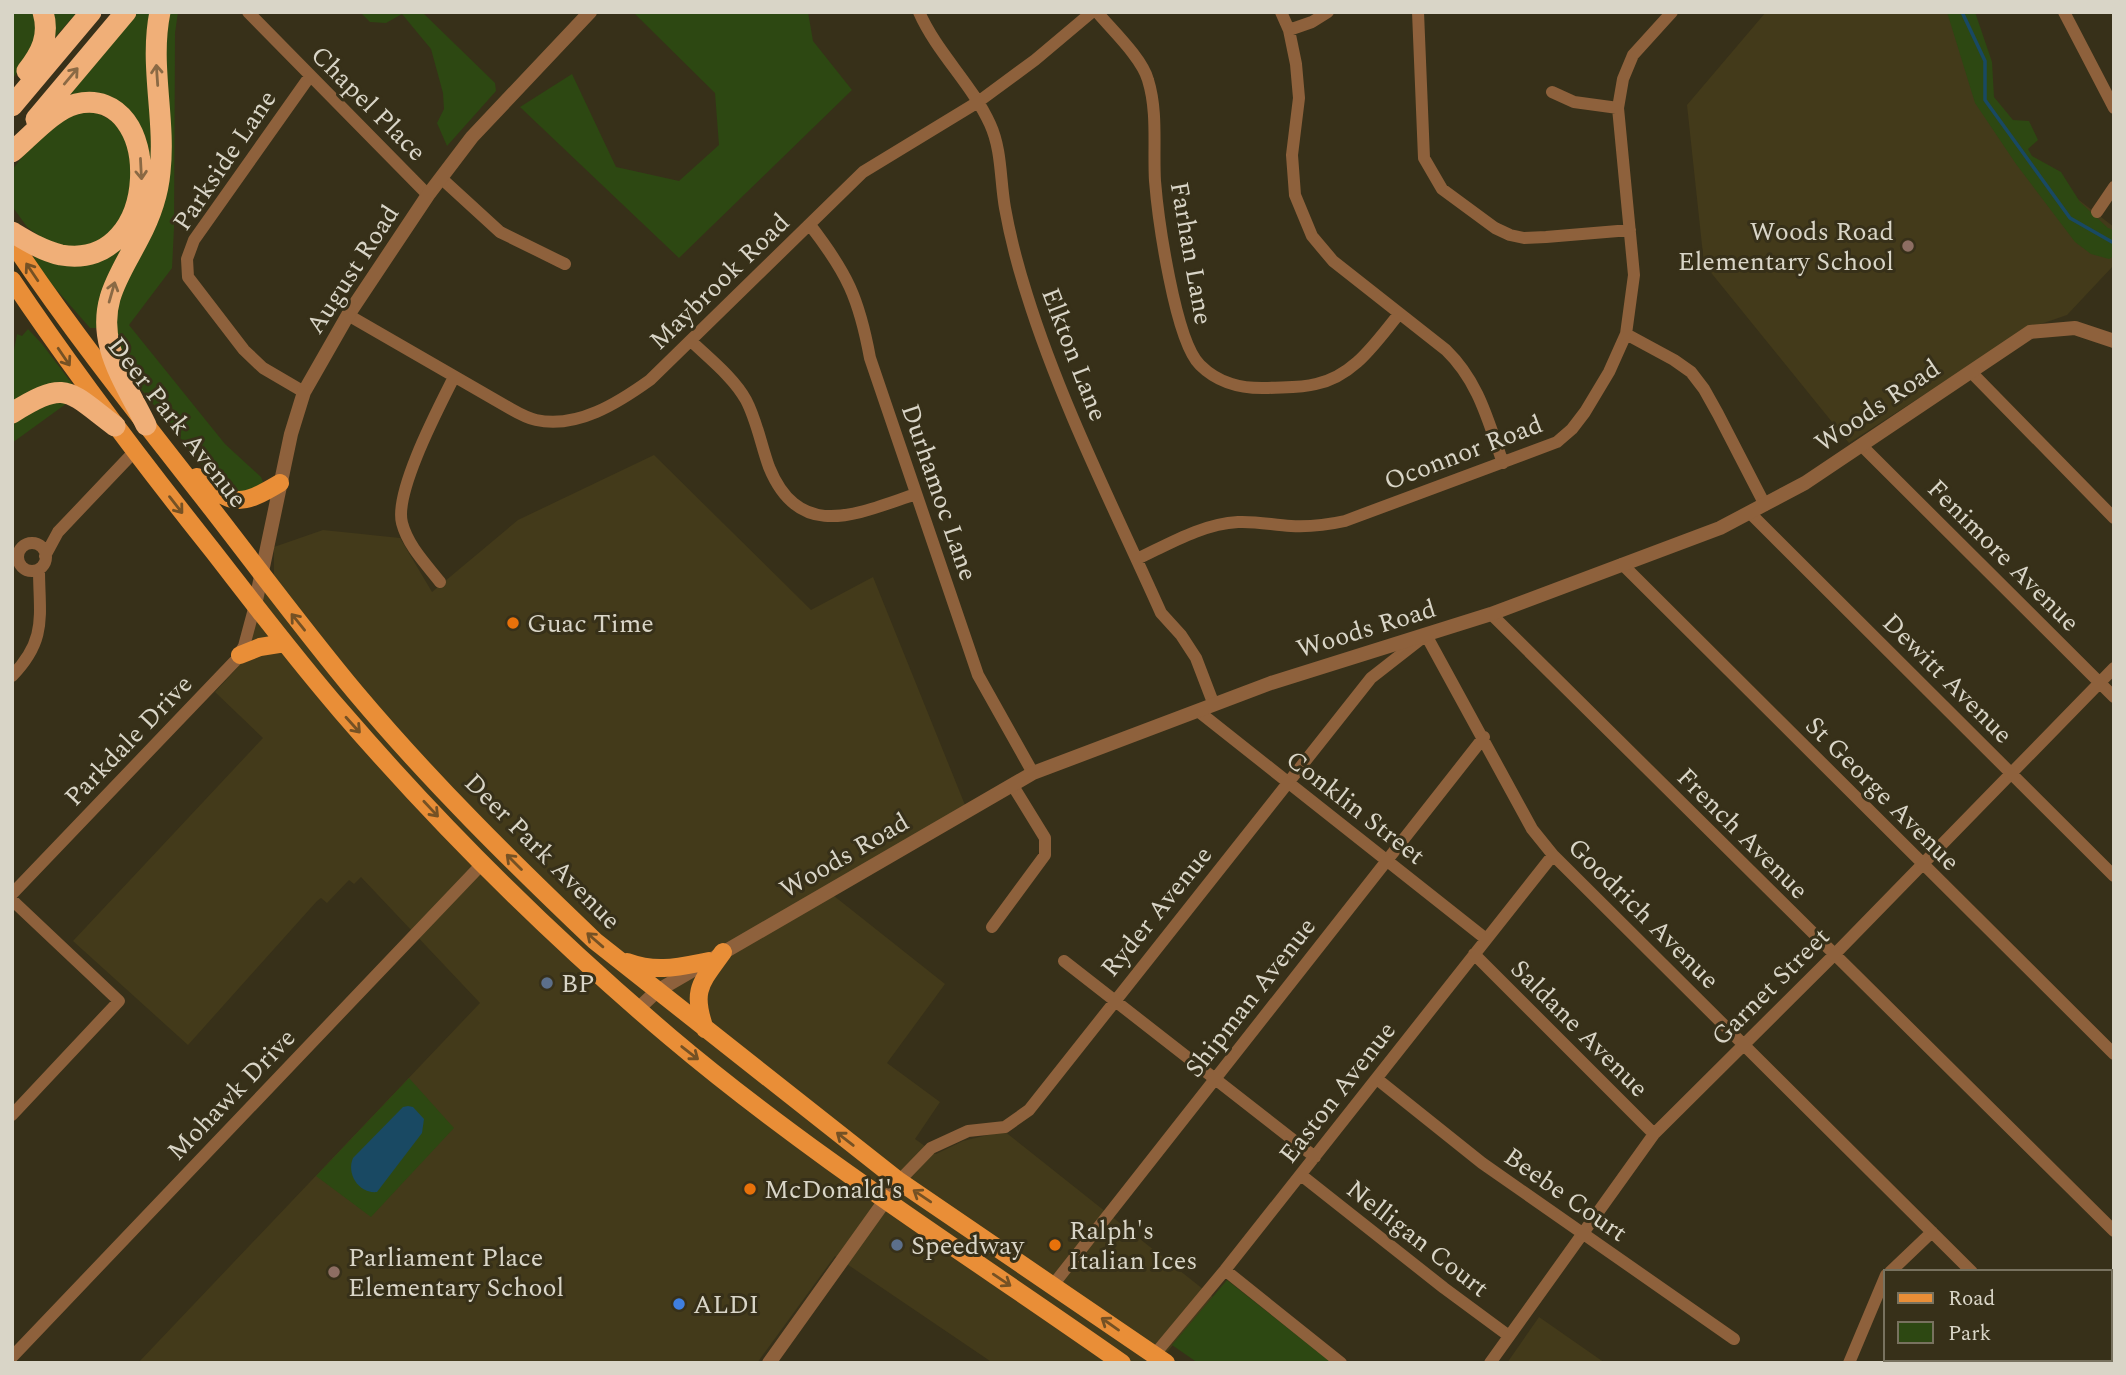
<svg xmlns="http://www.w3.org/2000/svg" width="2126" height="1375" viewBox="0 0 2126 1375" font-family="Spectral,serif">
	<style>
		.built { fill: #433a1a }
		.green { fill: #2d4812 }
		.water { fill: #194963 }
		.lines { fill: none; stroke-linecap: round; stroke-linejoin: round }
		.stream { stroke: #194963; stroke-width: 3.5 }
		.minor { stroke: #8e613c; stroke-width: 12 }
		.tertiary { stroke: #8e613c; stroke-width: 14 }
		.primary { stroke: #e98e37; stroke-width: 18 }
		.motorway { stroke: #f0af78; stroke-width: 21 }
		.oneway { stroke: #8a6944 }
		.oneway2 { stroke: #755124 }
		.education-dot { fill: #8d6e63; stroke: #373019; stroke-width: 2.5 }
		.food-dot { fill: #e8710a; stroke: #373019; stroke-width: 2.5 }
		.service-dot { fill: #5c6f8a; stroke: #373019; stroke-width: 2.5 }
		.shop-dot { fill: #3f7fe0; stroke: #373019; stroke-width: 2.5 }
		.labels { text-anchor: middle; stroke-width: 6; stroke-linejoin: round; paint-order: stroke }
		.street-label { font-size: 26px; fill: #d9d5c7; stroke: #373019 }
		.poi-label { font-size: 26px; fill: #d9d5c7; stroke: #373019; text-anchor: start }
	</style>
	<rect width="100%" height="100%" fill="#373019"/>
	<path class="built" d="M1766,12H1975L1988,106L2019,154L2114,227V265L2067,315L2026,329L1849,443L1704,264L1687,105Z
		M654,455L811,610L873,577L965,805L824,888L945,984L887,1063L940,1102L915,1139L936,1154L963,1141L1004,1131L1213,1297L1158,1363H993L835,1256L757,1363H138L480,1003L361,877L354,884L349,880L327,903L321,898L317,901L188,1045L73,941L263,738L215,692L238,667L258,596L274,582V547L323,530L400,538L432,592L518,520Z
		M1539,1317L1605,1363H1507Z"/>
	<path class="green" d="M12,12H36C43,37 29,61 12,79Z
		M46,12H77L51,42Z
		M138,12H154V131L151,180L137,131L70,94Z
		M164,12H178L175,33L174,228L172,268L129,325L225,444L261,477L263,482L243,496L222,490L133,379L120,349L111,316L145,239Z
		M360,12H422L495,83L496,91L447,146L437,123L444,109L443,93L431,49L402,14L386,23L370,22Z
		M633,12H808L813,41L852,90L679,258L520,107L572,74L616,167L679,181L719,145L715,93Z
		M1947,12H1975L1992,62L1994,97L2013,120L2029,121L2038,140L2028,149L2032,156L2061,172L2080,202L2108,228L2114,230V256L2109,259L2091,254L2075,242L2016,164L1975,103Z
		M87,107L123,127L133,155L131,189L121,222L101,241L73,250L42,238L27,227L12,206V170L49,123Z
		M130,232L100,328H90L48,280L33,257L37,251L117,250Z
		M28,329L42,344L77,390L12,406V361L17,334L22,336Z
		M44,398L70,401L12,443V418Z
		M409,1078L454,1128L371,1217L316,1176Z
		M1227,1280L1332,1363H1198L1172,1345Z"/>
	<path class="water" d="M408,1106L413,1107L424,1119L422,1133L377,1192C359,1194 346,1174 353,1158L403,1107Z"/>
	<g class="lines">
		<path class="stream" d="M1962,12L1985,61V100L2070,218L2112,242"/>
		<path class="minor" d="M248,12L428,195
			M919,12C937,53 972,84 990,124C1002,150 1000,180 1005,208C1010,236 1018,267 1027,295C1061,404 1114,508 1161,613L1181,635L1196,658L1214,705
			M1097,12C1112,30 1142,58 1148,80C1158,112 1153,148 1155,181C1158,218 1175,341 1200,365C1219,384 1242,389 1268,388C1283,387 1301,388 1316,384C1354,376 1375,343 1399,314
			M1281,12L1289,30L1296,64L1299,98L1292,155L1295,195L1312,236L1333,261L1446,350C1479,382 1488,421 1503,463
			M1418,12L1424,158L1442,189L1495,228L1510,235L1524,238L1546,237L1630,230
			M2064,12L2114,108
			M1289,30L1312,22L1328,12
			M1552,92L1574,102L1618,108
			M441,178L500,232L565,264
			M2097,212L2114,187
			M810,225C847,273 859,298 870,358L978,675L1033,773
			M348,315L511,409C518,413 527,418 536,420C577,429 618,403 650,380L863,172L978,102L1035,60L1092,12
			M1626,334L1674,360L1691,372L1704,389L1718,414L1765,505
			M691,341C710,359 734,378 746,400C757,421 761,445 769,467C800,543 858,513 916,494
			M1971,372L2114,518
			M304,392L263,368L244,350L188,277L187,259L194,240L310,76
			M1861,445L2114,697
			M1750,513L2114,876
			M18 557a14 14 0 1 1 28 0a14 14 0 1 1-28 0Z
			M45,556L58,532L134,452
			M1137,559C1169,544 1202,524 1238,522C1256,521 1273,525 1291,526C1310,527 1327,525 1345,521L1557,442L1572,429L1585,412L1609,372L1626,334L1634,275L1618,108L1623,79L1633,55L1672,12
			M1622,564L2114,1054
			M440,582C426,564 408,546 402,523C394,492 439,407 454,377
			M1491,614L2114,1231
			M12,676C48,639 39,615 39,569
			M1198,711L1486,939
			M12,894L236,660L244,646L255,605
			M12,900L119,1001L12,1115
			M992,927L1045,855V838L1013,786
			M1474,954L1654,1134
			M1064,961L1315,1157
			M1377,1079L1482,1163L1734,1339
			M1301,1175L1444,1288L1509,1336
			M899,1181L931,1148L968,1131L1005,1127L1029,1110L1371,678L1426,635L1532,829L1553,855L1972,1272
			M1225,1270L1341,1363
			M1890,1272L1932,1232
			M1053,1285L1484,737
			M1155,1354L1225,1270L1553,855
			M12,1357L483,863
			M2060,1359L2064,1363
			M1490,1363L1654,1134L1834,955L2114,668
			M1849,1363L1886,1275
			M1983,1363L1984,1359"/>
		<path class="tertiary" d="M255,605L291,434L304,392L348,315L428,195L472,137L590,12
			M639,1008L657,991L1033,773L1271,683L1491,614L1720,528L1805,483L2030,332L2075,328L2114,341
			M769,1363L899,1181"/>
		<path class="primary" d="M12,242C74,335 144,422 212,509C260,571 306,633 356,693C430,781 512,862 595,941L899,1181L1166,1363
			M12,280C75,374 143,463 213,551C255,605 296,659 341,711C441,827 552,937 670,1037C812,1157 970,1256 1122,1363
			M197,477C233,506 240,507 280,483
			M240,655L260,647L285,643
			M627,962C657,973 678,967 709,961
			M705,1029C691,990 701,983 723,952"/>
		<path class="motorway" d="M27,71C41,53 50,36 43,12
			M12,106L91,12
			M36,119L126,12
			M12,152C29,138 54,109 76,104C165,83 164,273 61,255C43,251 27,241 12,232
			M12,413C67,379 67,390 115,426
			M146,425C134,400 117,374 110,347C98,302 120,275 139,238C150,217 158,195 160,172C166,119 149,65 160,12"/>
	</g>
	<defs><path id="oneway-shaft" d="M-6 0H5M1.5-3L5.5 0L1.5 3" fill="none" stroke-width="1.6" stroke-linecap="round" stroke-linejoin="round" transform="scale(1.75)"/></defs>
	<g class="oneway">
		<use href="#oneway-shaft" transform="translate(157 75) rotate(-94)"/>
		<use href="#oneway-shaft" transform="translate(71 76) rotate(-50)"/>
		<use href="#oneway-shaft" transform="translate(141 169) rotate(87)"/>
		<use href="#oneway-shaft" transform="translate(112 292) rotate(-74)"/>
	</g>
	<g class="oneway2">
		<use href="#oneway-shaft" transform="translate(32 272) rotate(-124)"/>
		<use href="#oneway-shaft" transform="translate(64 357) rotate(56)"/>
		<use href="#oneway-shaft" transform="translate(176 505) rotate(52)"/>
		<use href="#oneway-shaft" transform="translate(298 622) rotate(-129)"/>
		<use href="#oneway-shaft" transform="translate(353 725) rotate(48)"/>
		<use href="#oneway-shaft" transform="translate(431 809) rotate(47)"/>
		<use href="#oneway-shaft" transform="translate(514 862) rotate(-135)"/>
		<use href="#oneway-shaft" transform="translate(595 940) rotate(-139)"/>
		<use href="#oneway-shaft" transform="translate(690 1053) rotate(38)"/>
		<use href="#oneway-shaft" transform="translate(845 1139) rotate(-142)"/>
		<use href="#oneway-shaft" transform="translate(922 1196) rotate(-146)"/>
		<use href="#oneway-shaft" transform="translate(1002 1280) rotate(34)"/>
		<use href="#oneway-shaft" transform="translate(1110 1324) rotate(-145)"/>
	</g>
	<g class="education-dot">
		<circle cx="1908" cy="246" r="7"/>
		<circle cx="334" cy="1272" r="7"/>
	</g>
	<g class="food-dot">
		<circle cx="513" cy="623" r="7"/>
		<circle cx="750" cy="1189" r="7"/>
		<circle cx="1055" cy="1245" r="7"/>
	</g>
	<g class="service-dot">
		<circle cx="547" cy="983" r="7"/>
		<circle cx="897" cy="1245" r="7"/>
	</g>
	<circle class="shop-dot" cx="679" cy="1304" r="7"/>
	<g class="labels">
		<g class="street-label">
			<text transform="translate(369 103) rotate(45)" y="9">Chapel Place</text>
			<text transform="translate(224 160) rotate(-56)" y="9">Parkside Lane</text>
			<text transform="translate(1192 253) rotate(80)" y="9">Farhan Lane</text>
			<text transform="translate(352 269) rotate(-57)" y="9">August Road</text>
			<text transform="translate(719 281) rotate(-44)" y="9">Maybrook Road</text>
			<text transform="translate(1075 354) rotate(69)" y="9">Elkton Lane</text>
			<text transform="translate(1877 405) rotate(-34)" y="9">Woods Road</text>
			<text transform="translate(178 422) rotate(52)" y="9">Deer Park Avenue</text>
			<text transform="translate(1463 452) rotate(-21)" y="9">Oconnor Road</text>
			<text transform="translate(940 492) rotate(71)" y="9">Durhamoc Lane</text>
			<text transform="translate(2004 555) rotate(45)" y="9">Fenimore Avenue</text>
			<text transform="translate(1366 628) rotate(-17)" y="9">Woods Road</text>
			<text transform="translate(1948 678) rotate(45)" y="9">Dewitt Avenue</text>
			<text transform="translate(128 740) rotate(-46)" y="9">Parkdale Drive</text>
			<text transform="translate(1883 793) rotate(45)" y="9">St George Avenue</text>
			<text transform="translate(1356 807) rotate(38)" y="9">Conklin Street</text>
			<text transform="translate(1743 833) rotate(45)" y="9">French Avenue</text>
			<text transform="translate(543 851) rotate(45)" y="9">Deer Park Avenue</text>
			<text transform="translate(844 855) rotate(-30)" y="9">Woods Road</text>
			<text transform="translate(1156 911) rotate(-51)" y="9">Ryder Avenue</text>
			<text transform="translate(1644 913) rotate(45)" y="9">Goodrich Avenue</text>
			<text transform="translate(1770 986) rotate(-45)" y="9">Garnet Street</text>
			<text transform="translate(1250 997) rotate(-52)" y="9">Shipman Avenue</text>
			<text transform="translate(1580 1028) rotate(45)" y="9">Saldane Avenue</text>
			<text transform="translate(1337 1092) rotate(-52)" y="9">Easton Avenue</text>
			<text transform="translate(231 1094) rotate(-46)" y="9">Mohawk Drive</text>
			<text transform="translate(1566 1194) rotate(35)" y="9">Beebe Court</text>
			<text transform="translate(1418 1238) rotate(38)" y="9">Nelligan Court</text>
		</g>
		<g class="poi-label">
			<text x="1894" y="240" text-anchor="end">Woods Road<tspan x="1894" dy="30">Elementary School</tspan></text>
			<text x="527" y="632">Guac Time</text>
			<text x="561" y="992">BP</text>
			<text x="764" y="1198">McDonald's</text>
			<text x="1069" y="1239">Ralph's<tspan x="1069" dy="30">Italian Ices</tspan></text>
			<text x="911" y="1254">Speedway</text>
			<text x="348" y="1266">Parliament Place<tspan x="348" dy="30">Elementary School</tspan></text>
			<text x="693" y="1313">ALDI</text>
		</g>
	</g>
	<rect width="2126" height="1375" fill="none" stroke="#d9d5c7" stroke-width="28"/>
	<rect x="1884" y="1270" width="228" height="91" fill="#373019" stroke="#78725f" stroke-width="2"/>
	<rect x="1898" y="1293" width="35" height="10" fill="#e98e37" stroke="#78725f" stroke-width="2"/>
	<text x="1948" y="1305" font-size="21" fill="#d9d5c7">Road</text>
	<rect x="1898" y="1322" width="35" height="21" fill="#2d4812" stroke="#78725f" stroke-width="2"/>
	<text x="1948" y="1340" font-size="21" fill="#d9d5c7">Park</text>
</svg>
